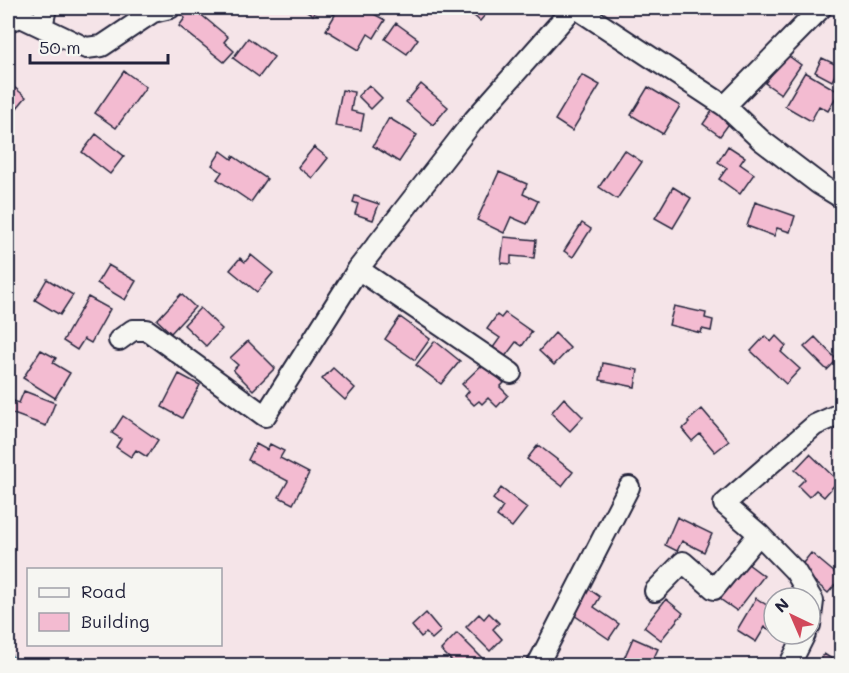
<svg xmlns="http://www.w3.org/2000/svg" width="849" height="673" viewBox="0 0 849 673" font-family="Mali,sans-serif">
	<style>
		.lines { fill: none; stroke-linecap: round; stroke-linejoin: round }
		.stream { stroke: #6292a2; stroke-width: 5 }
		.building { fill: #f3bbd1; stroke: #22223b; stroke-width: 1.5 }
		.street-casing { stroke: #22223b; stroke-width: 24 }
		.street { stroke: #f6f6f2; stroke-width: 20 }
	</style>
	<rect width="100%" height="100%" fill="#f5e4e8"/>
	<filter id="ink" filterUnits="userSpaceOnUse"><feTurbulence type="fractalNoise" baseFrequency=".0167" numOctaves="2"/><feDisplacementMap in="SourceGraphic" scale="12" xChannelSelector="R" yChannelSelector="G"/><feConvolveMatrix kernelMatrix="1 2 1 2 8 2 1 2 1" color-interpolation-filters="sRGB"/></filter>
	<g filter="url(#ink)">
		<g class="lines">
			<path class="stream" d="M8,654L19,666"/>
		</g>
		<path class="building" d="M184,8L191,11L193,8L228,37L224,42L234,51L224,62L179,26L185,18L179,13Z
			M302,8H319L313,15Z
			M337,8H363L385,20L374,38L368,34L359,50L326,30L335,15L333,14Z
			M469,8H491L480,21L467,10Z
			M396,23L418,39L407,54L385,39Z
			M248,38L274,57L259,77L233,58Z
			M786,54L801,65L781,94L765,83Z
			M822,58L839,66L832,81L815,72Z
			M124,71L146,87L116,128L95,113Z
			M805,72L839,92L828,111L819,106L811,121L785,106Z
			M582,75L600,85L572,131L555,120Z
			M8,82L26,97L8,119Z
			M421,84L448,107L433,125L406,102Z
			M369,85L382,98L371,109L358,96Z
			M648,87L680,106L663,134L631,115Z
			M342,90L354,92L351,111L364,114L361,130L335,126Z
			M714,108L731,121L720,136L703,124Z
			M389,118L417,135L399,162L373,146Z
			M96,134L124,156L110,174L82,152Z
			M728,146L745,157L740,164L754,174L740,194L719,179L727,168L718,162Z
			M314,147L328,158L312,178L298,167Z
			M624,150L642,162L617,199L599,187Z
			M221,151L232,159L233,156L267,179L251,202L217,179L222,172L212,165Z
			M499,172L527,184L523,194L538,201L527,224L511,217L504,233L477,220Z
			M673,187L691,198L673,228L655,218Z
			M355,196L379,204L373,220L355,214L358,204L353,202Z
			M755,202L795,216L790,232L777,228L774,236L747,226Z
			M582,223L591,229L573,257L564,251Z
			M504,237L536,240L534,258L511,256V264L501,263Z
			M251,255L273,273L257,292L230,270L240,258L245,262Z
			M108,265L136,281L125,300L97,283Z
			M47,279L73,295L60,315L35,300Z
			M181,294L195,307L171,333L157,320Z
			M88,297L110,309L91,343L84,339L77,350L63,341Z
			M674,306L706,313L705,318L713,320L711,331L702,329L701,333L669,325Z
			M200,308L222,329L206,346L184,325Z
			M505,313L532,332L522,346L516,342L504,358L492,349L500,338L487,329L497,315L501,318Z
			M400,317L430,339L415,360L385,339Z
			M555,333L570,348L554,365L539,351Z
			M765,336L771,342L776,336L786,346L781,352L800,369L786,384L751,351Z
			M815,337L837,360L827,370L804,347Z
			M248,341L275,368L253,390L233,370L238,365L230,358Z
			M435,341L460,361L441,384L416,365Z
			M41,350L56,358L53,363L70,373L55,398L23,378Z
			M484,363L504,383L500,387L508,395L497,407L488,398L482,404L479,401L474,405L465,396L469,391L462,384Z
			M603,363L638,370L635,387L600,380Z
			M333,368L355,388L345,400L322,379Z
			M179,374L200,385L182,418L162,407Z
			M24,391L55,403L46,426L8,412V399L19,403Z
			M564,398L583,417L570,431L551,413Z
			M702,409L729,441L715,452L700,434L692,441L682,429L689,423L688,421Z
			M123,416L158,440L147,457L136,450L131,457L116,447L121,439L112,433Z
			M256,444L267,450L270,444L284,451L280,458L309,473L293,504L279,497L288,481L248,460Z
			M538,445L573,472L562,486L527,459Z
			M810,454L838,481L824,497L816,490L809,497L798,486L805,479L795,470Z
			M501,488L527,508L512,527L497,516L503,507L493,499Z
			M677,517L712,534L704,552L682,541L677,551L665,545Z
			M811,553L841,578L828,593L799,568Z
			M748,564L764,576L737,611L720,599Z
			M586,587L600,597L594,607L619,624L609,639L574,615L577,610L573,607Z
			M756,598L774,610V632L765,627L756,642L737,630Z
			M666,599L683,613L661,640L644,627Z
			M426,613L441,631L432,639L426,633L421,637L412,626Z
			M489,613L499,623L493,629L502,639L490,651L466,627L479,614L484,619Z
			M457,633L490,666H457L441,650Z
			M633,638L658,649L650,666H632L623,661Z
			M824,654L840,664L839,666H817Z"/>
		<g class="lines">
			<g class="street-casing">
				<path id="street" d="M576,8L725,106L761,140L819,184L842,198
					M8,21L21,17L86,48L102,46L153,12L170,8
					M42,27L46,8
					M725,106L821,8
					M358,269L511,373
					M119,340L133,330H147L265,416L358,269L474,120L573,8
					M655,591L683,562L714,589L759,534
					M810,625L813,601L795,571L759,534L724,504L815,425L842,413
					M537,666L629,487
					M789,666L805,634"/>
			</g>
			<use href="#street" class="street"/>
		</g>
	</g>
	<rect width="849" height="673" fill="none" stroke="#f6f6f2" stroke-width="30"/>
	<rect x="15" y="15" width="819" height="643" fill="none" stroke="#22223b" stroke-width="2" filter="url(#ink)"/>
	<rect x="27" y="568" width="195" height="78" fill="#f6f6f2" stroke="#a1a1a9" stroke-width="1.5"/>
	<rect x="39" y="588" width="30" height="9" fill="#f6f6f2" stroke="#a1a1a9" stroke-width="1.5"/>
	<text x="81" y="598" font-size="18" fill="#22223b">Road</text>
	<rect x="39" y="613" width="30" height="18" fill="#f3bbd1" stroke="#a1a1a9" stroke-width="1.5"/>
	<text x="81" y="628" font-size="18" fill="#22223b">Building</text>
	<g transform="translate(792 616) rotate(316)"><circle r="28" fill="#f6f6f2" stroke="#a1a1a9" stroke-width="1.5"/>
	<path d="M0-4.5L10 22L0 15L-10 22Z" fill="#d1495b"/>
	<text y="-9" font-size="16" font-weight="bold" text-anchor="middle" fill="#22223b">N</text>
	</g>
	<path d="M30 54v9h138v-9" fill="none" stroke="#22223b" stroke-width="3"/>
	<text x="39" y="54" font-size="18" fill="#22223b" stroke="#f6f6f2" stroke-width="4.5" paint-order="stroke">50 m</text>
</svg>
